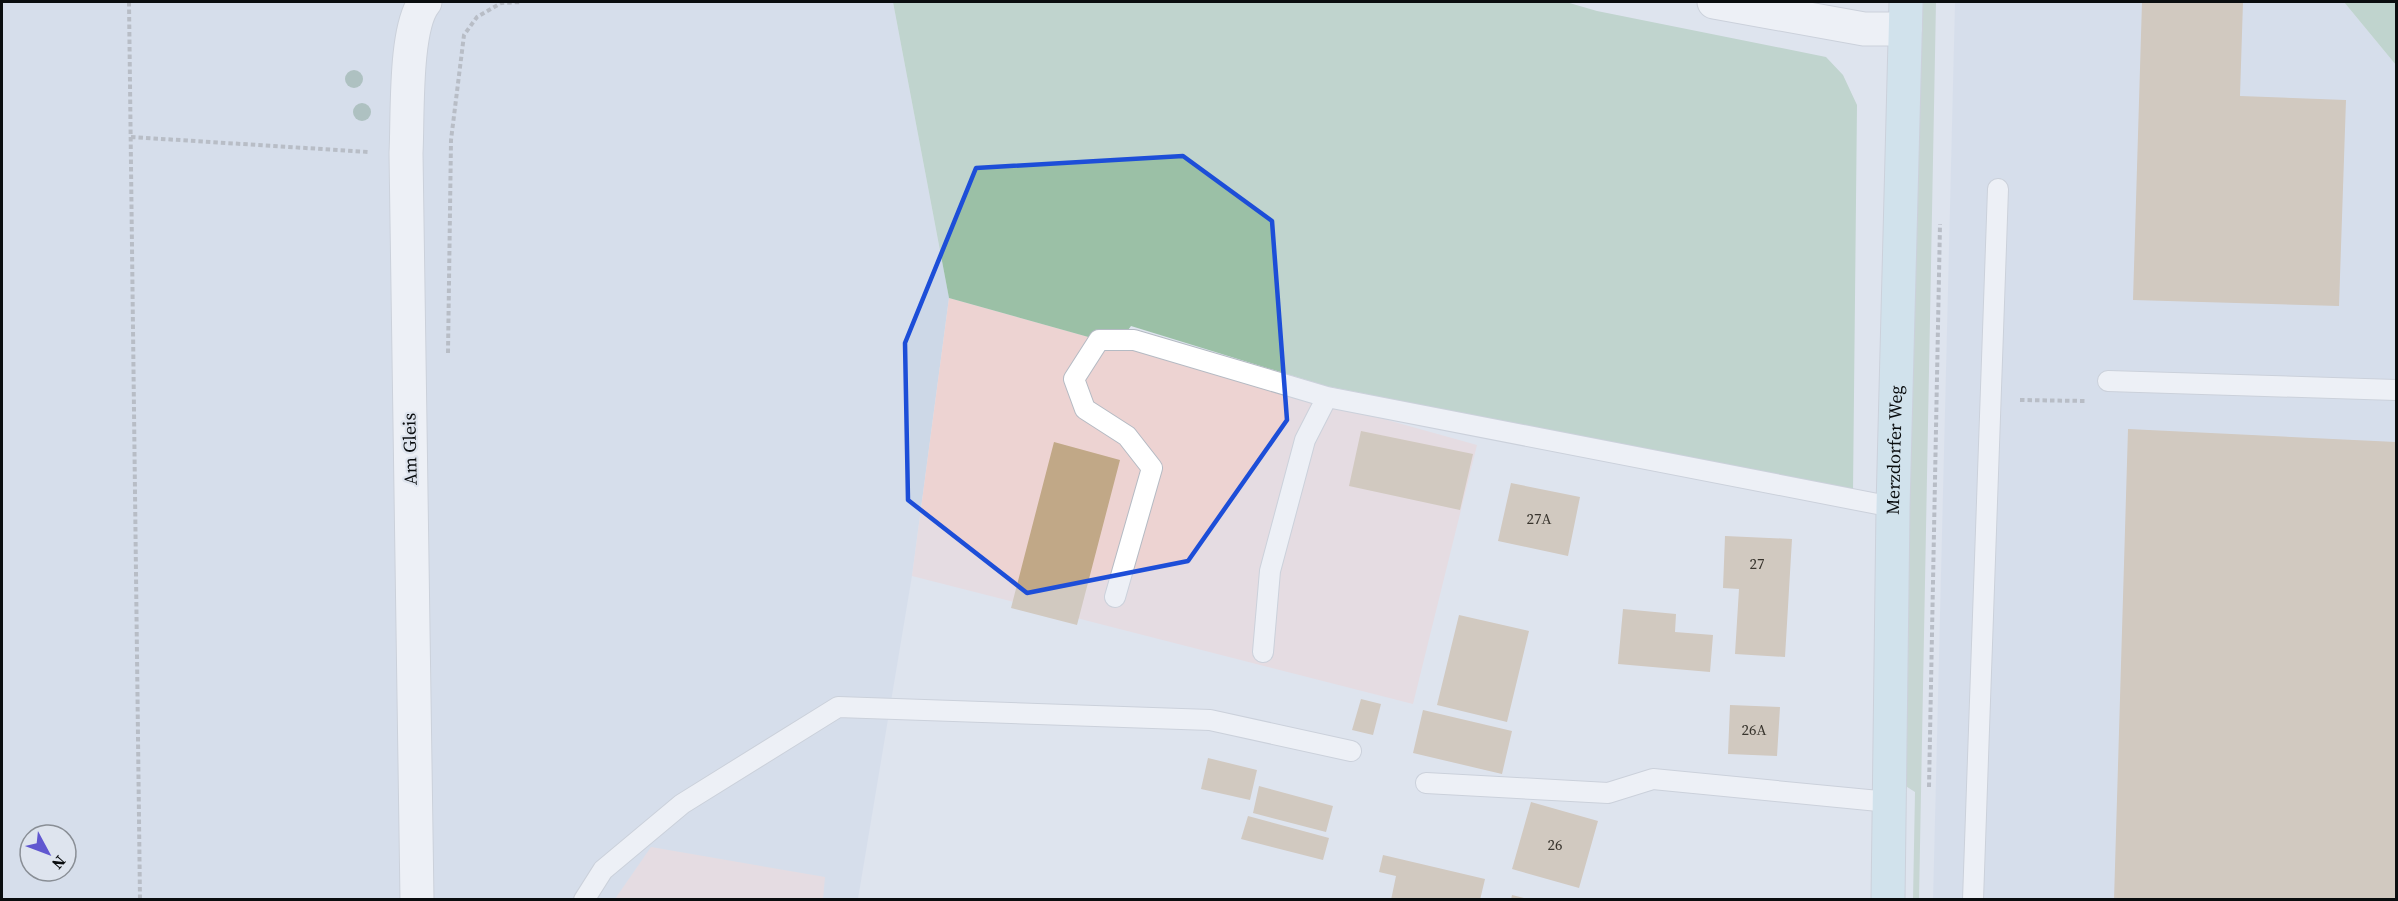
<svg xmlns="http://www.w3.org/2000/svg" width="2398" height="901" viewBox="0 0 2398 901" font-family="'Source Serif 4',serif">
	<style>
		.built { fill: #cdd8e7; fill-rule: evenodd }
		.industrial { fill: #edd3d2 }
		.green { fill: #abc5b2 }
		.forest { fill: #9bc0a6 }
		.building { fill: #c1a887 }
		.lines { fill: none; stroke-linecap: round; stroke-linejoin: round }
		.lane-casing { stroke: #b4bac3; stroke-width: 22 }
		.street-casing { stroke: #b4bac3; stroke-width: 35 }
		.secondary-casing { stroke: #b4bac3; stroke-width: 35 }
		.path { stroke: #8a8f96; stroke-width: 4; stroke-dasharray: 4.5 3; stroke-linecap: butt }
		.lane { stroke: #fff; stroke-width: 20 }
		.street { stroke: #fff; stroke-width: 33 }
		.secondary { stroke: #c2e0e9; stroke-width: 33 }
		.tree { fill: #749889 }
		.marked { fill: none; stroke: #1d4ed8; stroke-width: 4.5; stroke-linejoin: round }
		.labels { text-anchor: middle; stroke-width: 4.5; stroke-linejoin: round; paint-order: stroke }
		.number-label { font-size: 15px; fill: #38342d }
		.street-label { font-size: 18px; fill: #0a0d0f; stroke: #dee4ee }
	</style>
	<rect width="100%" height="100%" fill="#dee4ee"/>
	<path class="built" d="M2,2H893L949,298L912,576L858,899L2,900ZM30,835H66V871H30Z
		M1955,2H2344L2396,65V899L1933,900Z"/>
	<path class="industrial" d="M949,298L1477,445L1413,704L912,576Z
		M651,847L825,877L823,899H615Z"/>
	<path class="green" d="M1920,2H1936L1919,899H1913L1915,792L1904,785Z"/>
	<path class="forest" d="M893,2H1566L1597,11L1826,57L1843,75L1857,105L1853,491L1326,386L1131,326L1117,345L949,298Z
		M2344,2H2396V65Z"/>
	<path class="building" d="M2142,2H2243L2240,96L2346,100L2339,306L2133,300Z
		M2128,429L2396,442V900H2114Z
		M1361,431L1473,454L1460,510L1349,486Z
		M1054,442L1120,460L1077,625L1011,608Z
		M1511,483L1580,497L1568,556L1498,541Z
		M1725,536L1792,539L1785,657L1735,654L1739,589L1723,588Z
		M1623,609L1676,614L1675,632L1713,635L1710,672L1618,664Z
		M1459,615L1529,631L1507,722L1437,705Z
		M1361,699L1381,704L1373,735L1352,730Z
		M1730,705L1780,707L1777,756L1728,754Z
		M1423,710L1512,731L1502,774L1413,753Z
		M1208,758L1257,770L1250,800L1201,789Z
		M1259,786L1333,806L1326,832L1253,813Z
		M1531,802L1598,821L1579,888L1512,869Z
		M1248,816L1329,838L1323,860L1241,839Z
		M1383,855L1485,879L1480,900H1391L1396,876L1379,872Z
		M1512,895L1528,899V900H1511Z"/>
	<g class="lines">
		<g class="lane-casing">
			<path id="lane" d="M2108,381L2396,390
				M1115,597L1152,468L1127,436L1085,409L1074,379L1099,340H1134L1327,397L1893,507
				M1263,652L1270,571L1305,440L1327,397
				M1426,783L1608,793L1653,779L1889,802
				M584,900L603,870L682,804L838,707L1210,720L1351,751
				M1973,900L1998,189"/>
		</g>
		<g class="street-casing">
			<path id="street" d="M1714,2L1864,29H1905
				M417,900L406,153C408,118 404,28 425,2"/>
		</g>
		<g class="secondary-casing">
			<g id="secondary">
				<path id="s1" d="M1888,900L1893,507L1906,2"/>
			</g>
		</g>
		<path class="path" d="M129,2L140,900
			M131,137L369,152
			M448,353L451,140L464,35L477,17L501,3L522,2
			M2020,400L2087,401
			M1929,787L1940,224"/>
		<use href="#lane" class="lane"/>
		<use href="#street" class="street"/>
		<use href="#secondary" class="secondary"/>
	</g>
	<g class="tree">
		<circle cx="354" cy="79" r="9"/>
		<circle cx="362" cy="112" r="9"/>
	</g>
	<path d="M0 0H2398V901H0ZM1183,156L1272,221L1287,420L1188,561L1027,593L908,500L905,343L976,168Z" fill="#dee4ee" fill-opacity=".55" fill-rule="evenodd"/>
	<path class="marked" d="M1183,156L1272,221L1287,420L1188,561L1027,593L908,500L905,343L976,168Z"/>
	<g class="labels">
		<g class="number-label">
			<text x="1539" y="524">27A</text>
			<text x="1757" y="569">27</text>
			<text x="1754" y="735">26A</text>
			<text x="1555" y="850">26</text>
		</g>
		<g class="street-label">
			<text transform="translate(410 449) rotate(-91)" y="6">Am Gleis</text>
			<text dy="6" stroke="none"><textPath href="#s1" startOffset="450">Merzdorfer Weg</textPath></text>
		</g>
	</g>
	<rect width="2398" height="901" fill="none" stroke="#0a0d0f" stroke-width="6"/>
	<g transform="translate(48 853) rotate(131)"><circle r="28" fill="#dee4ee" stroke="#898e95" stroke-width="1.5"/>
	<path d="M0-4.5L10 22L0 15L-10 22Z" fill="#6057d0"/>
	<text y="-9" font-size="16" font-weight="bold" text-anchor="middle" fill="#0a0d0f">N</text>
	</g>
</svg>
